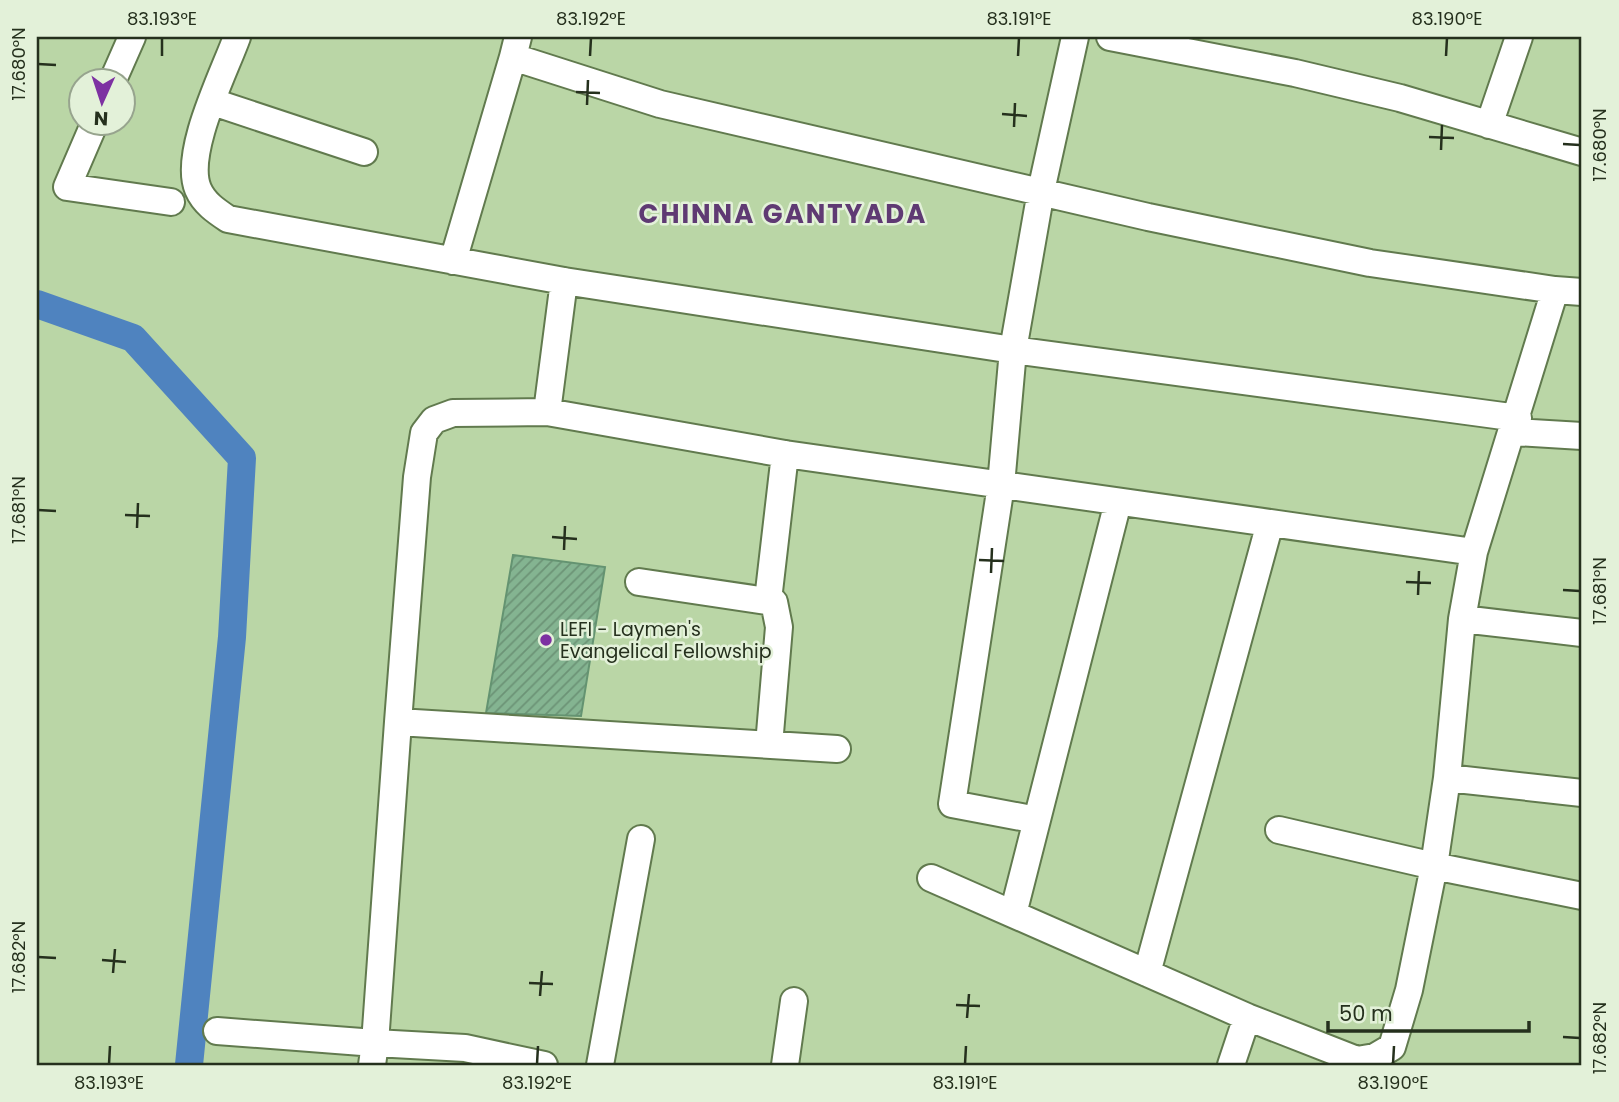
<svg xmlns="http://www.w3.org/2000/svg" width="1619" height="1102" viewBox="0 0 1619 1102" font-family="Poppins,sans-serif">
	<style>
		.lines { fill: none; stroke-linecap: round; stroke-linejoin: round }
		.canal { stroke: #4f83bf; stroke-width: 28 }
		.building { fill: url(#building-hatch); stroke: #649371; stroke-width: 2 }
		.street-casing { stroke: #617a4e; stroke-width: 30 }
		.street { stroke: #fff; stroke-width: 26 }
		.ticks { fill: none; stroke: #25301d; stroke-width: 2.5 }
		.poi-dot { fill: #7d31a2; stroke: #e3f1d9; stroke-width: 2.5 }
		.labels { text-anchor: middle; stroke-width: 5; stroke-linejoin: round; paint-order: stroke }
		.poi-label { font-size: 19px; fill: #25301d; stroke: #e3f1d9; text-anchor: start }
		.district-label { font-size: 26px; font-weight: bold; letter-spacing: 2px; fill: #5f3a73; stroke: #e3f1d9 }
		.neatline { fill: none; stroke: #25301d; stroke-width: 2.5 }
		.ticks-label { font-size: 18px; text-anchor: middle; fill: #25301d }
	</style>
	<defs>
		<pattern id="building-hatch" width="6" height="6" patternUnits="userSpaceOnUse" patternTransform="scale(1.75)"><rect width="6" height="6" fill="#84b491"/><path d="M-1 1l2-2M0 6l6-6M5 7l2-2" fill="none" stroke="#6c9376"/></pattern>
	</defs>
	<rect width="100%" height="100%" fill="#bad6a6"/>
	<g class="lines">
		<path class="canal" d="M37,304L133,338L242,458L232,637L189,1065"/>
	</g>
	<path class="building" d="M513,555L605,567L581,716L486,713Z"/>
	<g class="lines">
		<g class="street-casing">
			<path id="street" d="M237,37C224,73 183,153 198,189C204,203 216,211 228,219L564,281L1013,350L1518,418
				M518,37L513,57L660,104L1148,217L1370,263L1555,290
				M1110,37L1295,73L1400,98L1582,152
				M113,80L132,37
				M213,102L364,152
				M95,122L67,187L171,202
				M1489,125L1519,37
				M453,261L513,57
				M564,281L547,412L785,454L1474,552
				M1514,432L1582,436
				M639,582L774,602L779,627L769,745
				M768,600L785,454
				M1462,619L1582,633
				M398,722L417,477L424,433L434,420L453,413L547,412
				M1447,778L1582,793
				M1037,820L952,804L1001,485L1013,350L1041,191L1075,37
				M1279,830L1434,866L1447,778L1462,619L1474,552L1555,290L1582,292
				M931,878L1247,1017
				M1013,914L1118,502
				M1147,973L1270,523
				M217,1031L375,1043L398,722L837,749
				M372,1065L375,1043L465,1048L544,1065
				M600,1065L641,839
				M785,1065L794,1001
				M1231,1065L1247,1017L1357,1060L1375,1057L1392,1047L1409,990L1434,866L1582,896"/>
		</g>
		<use href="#street" class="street"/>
	</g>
	<path class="ticks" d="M162,56V38M590,56L591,38M1018,56L1019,38M1446,56L1447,38M38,64L56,65M576,92L600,93M587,105L588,80M1002,114L1027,116M1014,127L1015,103M1429,137L1454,138M1563,144L1580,145M1441,150L1442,125M38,510L56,511M125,515L150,516M137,528L138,503M552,537L577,539M564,550L565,526M979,560L1004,561M991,573L992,548M1406,582L1431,583M1563,590L1580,591M1418,595L1419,571M38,957L56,958M102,960L126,962M113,973L115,949M529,983L553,984M540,996L542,971M956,1005L980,1006M967,1018L969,994M1563,1037L1580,1038M109,1064L110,1046M537,1064L538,1046M965,1064L966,1046M1393,1064L1394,1046"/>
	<circle class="poi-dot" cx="546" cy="640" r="7"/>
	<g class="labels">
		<g class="poi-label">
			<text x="560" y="636">LEFI - Laymen's<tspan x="560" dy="22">Evangelical Fellowship</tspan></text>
		</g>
		<g class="district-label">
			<text x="783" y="223">CHINNA GANTYADA</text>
		</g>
	</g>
	<rect width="1619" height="1102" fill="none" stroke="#e3f1d9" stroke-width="77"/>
	<g transform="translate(102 102) rotate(183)"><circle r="33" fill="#e3f1d9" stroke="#97a48e" stroke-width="2"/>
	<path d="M0-5L12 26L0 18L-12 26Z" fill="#7d31a2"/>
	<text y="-10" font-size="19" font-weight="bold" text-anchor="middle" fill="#25301d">N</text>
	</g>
	<path d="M1328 1021v10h201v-10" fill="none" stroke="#25301d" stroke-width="3.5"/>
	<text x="1339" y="1021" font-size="21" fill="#25301d" stroke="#e3f1d9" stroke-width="5" paint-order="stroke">50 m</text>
	<rect x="38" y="38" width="1542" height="1026" class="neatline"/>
	<g class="ticks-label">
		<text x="162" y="25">83.193°E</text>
		<text x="591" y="25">83.192°E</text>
		<text x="1019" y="25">83.191°E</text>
		<text x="1447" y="25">83.190°E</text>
		<text transform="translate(19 64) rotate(-90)" y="6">17.680°N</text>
		<text transform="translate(1600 145) rotate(-90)" y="6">17.680°N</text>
		<text transform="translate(19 510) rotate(-90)" y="6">17.681°N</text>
		<text transform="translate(1600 591) rotate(-90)" y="6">17.681°N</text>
		<text transform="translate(19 957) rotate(-90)" y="6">17.682°N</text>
		<text transform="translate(1600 1038) rotate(-90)" y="6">17.682°N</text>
		<text x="109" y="1089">83.193°E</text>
		<text x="537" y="1089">83.192°E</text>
		<text x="965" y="1089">83.191°E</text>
		<text x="1393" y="1089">83.190°E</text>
	</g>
</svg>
